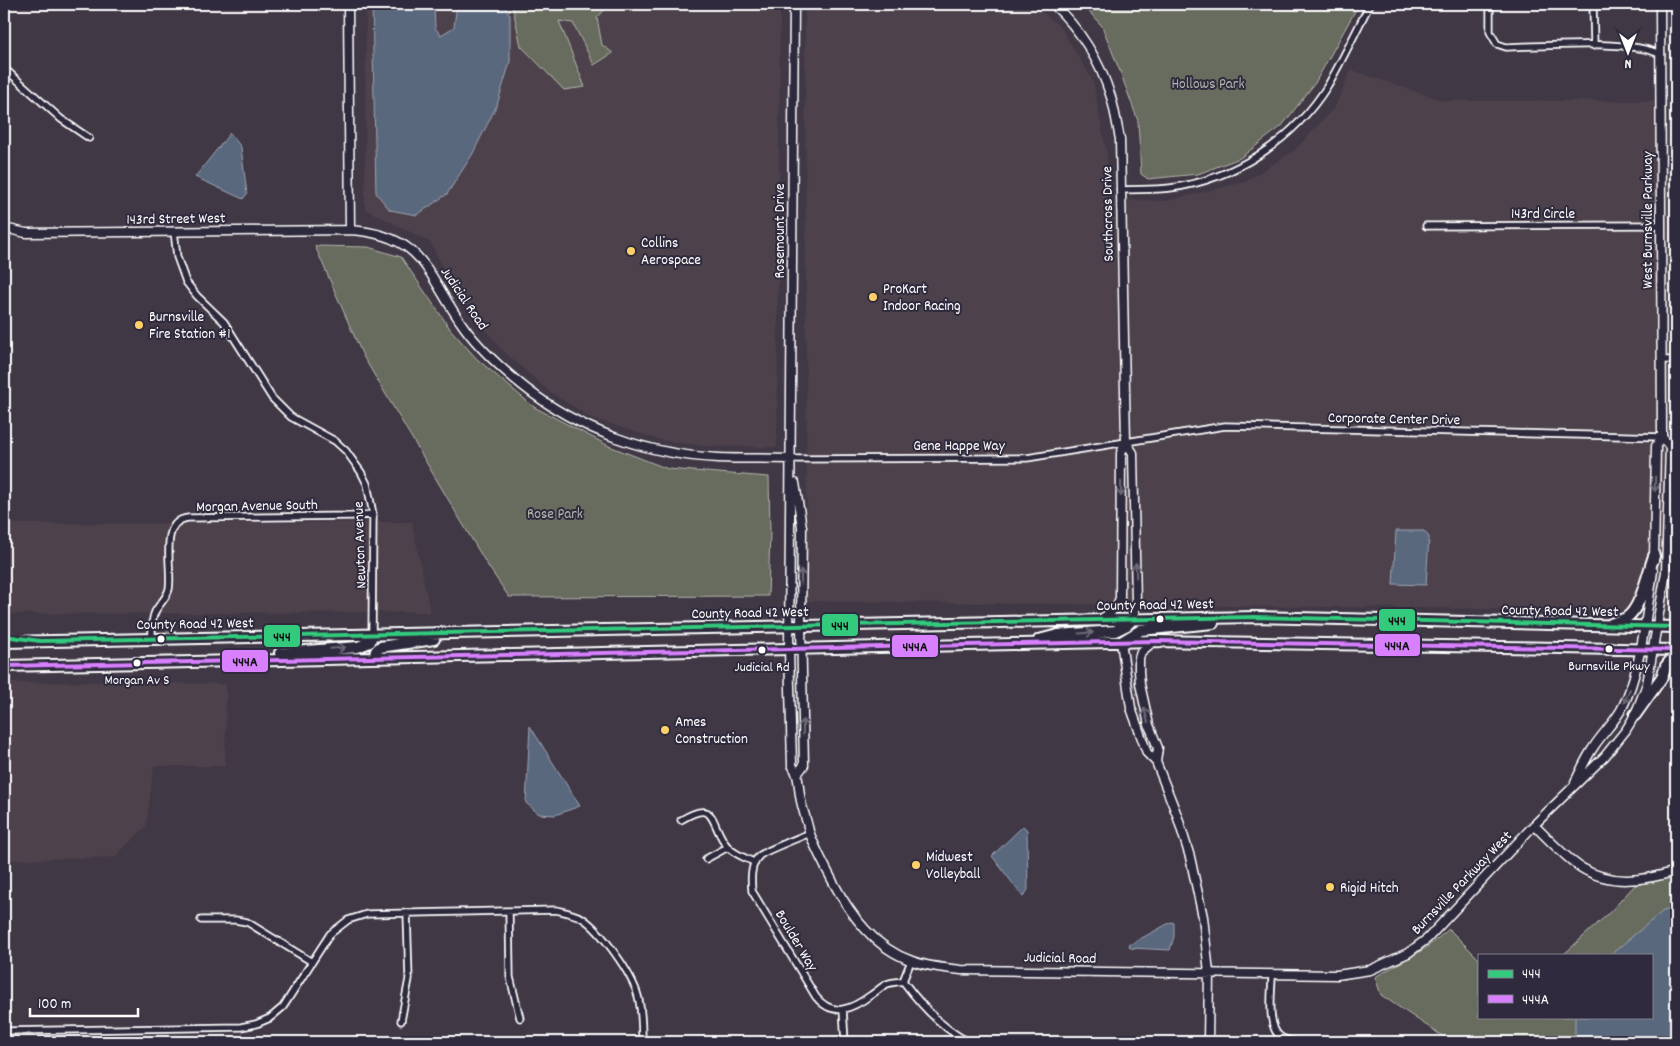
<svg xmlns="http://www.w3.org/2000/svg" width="1680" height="1046" viewBox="0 0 1680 1046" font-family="Dekko,sans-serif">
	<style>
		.built { fill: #4e424c }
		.green { fill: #686c5e; stroke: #b4b6ae }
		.water { fill: #5a677e; stroke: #9ca4b2 }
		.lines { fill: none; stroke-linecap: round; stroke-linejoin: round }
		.street-casing { stroke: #fff; stroke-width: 9 }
		.secondary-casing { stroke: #fff; stroke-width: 11 }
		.highway-casing { stroke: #fff; stroke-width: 14 }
		.street { stroke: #2f2a3d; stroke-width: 5.5 }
		.secondary { stroke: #2f2a3d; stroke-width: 8 }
		.highway { stroke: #2f2a3d; stroke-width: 10 }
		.bus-1-casing { stroke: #2f2a3d; stroke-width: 8 }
		.bus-2-casing { stroke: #2f2a3d; stroke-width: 8 }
		.bus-1 { stroke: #33ca7d; stroke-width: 4 }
		.bus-2 { stroke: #d880ff; stroke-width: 4 }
		.oneway { stroke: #6d6a77 }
		.poi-dot { fill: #ffd166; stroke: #2f2a3d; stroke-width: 2 }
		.bus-dot { fill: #fff; stroke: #2f2a3d; stroke-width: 2 }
		.labels { text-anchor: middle; stroke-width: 4; stroke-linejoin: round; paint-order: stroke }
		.bus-label { font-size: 14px; fill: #fff; stroke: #2f2a3d }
		.park-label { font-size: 15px; fill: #b4b6ae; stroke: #2f2a3d }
		.street-label { font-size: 15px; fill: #fff; stroke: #2f2a3d }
		.poi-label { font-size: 15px; fill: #fff; stroke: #2f2a3d; text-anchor: start }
		.line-badge { stroke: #2f2a3d; stroke-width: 2 }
		.pale-badge-label { font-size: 14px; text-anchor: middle; font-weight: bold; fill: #111 }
	</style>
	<rect width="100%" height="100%" fill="#413846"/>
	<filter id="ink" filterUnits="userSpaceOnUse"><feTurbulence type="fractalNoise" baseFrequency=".02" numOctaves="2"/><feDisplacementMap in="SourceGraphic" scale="10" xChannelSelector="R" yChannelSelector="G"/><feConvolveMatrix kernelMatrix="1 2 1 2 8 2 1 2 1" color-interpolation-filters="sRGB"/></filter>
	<g filter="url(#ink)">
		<path class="built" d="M366,4H780L777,447L704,446L660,440L592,418L550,392L501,349L454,289L430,242L365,209Z
			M805,4H1033L1061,28L1093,81L1107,155L1108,200L1167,201L1245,182L1295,150L1335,107L1351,70L1444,101H1667L1668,4H1676V611L807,601Z
			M412,522L430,612L4,614V524Z
			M89,682L226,684L225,766H154L146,826L115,857L4,860V683Z"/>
		<path class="green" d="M512,4H610L597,18L602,45L613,53L594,65L573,23L559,21L585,87L564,90L521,46Z
			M1082,4H1359L1315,83L1282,126L1240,158L1198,174L1148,179L1141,174L1138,121L1121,74L1102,26Z
			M315,246L368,247L401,257L451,330L477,359L534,407L609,446L668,469L769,477L770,533L768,596L509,597L486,563L363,356Z
			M1676,876V1042H1451L1381,995L1375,977L1426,948L1449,929L1479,959V1017H1651V955H1563L1608,914L1635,885Z"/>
		<path class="water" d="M372,4H434L435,28L441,35L454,27L457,4H503L510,15V62L497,105L472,155L447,194L417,215L390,210L376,193Z
			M230,133L241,147L247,194L243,199L195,177Z
			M1396,531H1424L1429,537L1426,585L1393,584Z
			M530,726L580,806L555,815L539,814L526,803Z
			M1023,826L1027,830L1028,890L1023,897L992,856Z
			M1676,908V1042H1575V1017H1651V955H1610L1663,911Z
			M1171,922L1174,923V937L1170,950L1130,948L1129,945Z"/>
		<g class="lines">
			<g class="street-casing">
				<path id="street" d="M1490,4V32L1497,44L1506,47C1541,46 1634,39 1661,55
					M1593,4L1594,46
					M4,68L61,119L89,138
					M1120,190C1137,189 1154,190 1170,188C1234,180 1294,140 1328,85C1343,59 1356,31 1370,4
					M1426,226L1660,225
					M174,231L177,257L186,282L197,296L224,322L272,398L291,417L335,441L346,451L361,472L367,484L373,514L372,635
					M1661,360H1676
					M791,459L1027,458L1225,426L1662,437
					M152,639C152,630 151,620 155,612C159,604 167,598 169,589C173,569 158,521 188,518L354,516L373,514
					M681,820C719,797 709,826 728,847C735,855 747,858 755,863
					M810,833C801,837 764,851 759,856C750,865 751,880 752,891L816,997C833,1018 852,1009 871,995C876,992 882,986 887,984C892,982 898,982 903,981
					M706,859L728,847
					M509,911L510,977L520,1018
					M201,920H235L247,922L312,962
					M911,961L903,981C920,1004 942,1029 969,1042
					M1272,975C1272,991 1266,1028 1281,1037C1285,1040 1292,1041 1297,1042
					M843,1009L845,1042
					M401,1021L409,979L407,913
					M4,1031L241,1027L256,1024L270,1018L283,1007L330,934L348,920L367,914L556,910C564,912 575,914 582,918C601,930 632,974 638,996C642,1011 642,1027 642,1042"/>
			</g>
			<g class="secondary-casing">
				<path id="secondary" d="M348,4L350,230C426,235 426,275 464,327C480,349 502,369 523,386C578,430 648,455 719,458C743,459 767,458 791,459
					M794,4L789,649L792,765C800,776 798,788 801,801C803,811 807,821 809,831C815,849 825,866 833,882C851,916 875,948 912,961C928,967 945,968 961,970L1337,975L1370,970L1408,953L1427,939L1534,825L1605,756L1626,730L1635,715L1647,684L1666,572L1670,447L1662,437
					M1053,4C1080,29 1100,62 1111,97C1115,111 1117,125 1120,139L1126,442L1121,453L1120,598C1117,609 1110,613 1101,619
					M4,228L26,233L350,230
					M1126,442L1133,453L1136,603L1133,619
					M795,483L802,527L801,626L804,765L798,773
					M1654,560L1656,446L1662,437L1660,4
					M1154,641L1141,652L1139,658V671L1140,684L1149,725L1158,748L1156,762
					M1121,642L1131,708L1147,753L1156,762L1177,815L1190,857L1203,917L1209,973L1208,1042
					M1575,782C1581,770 1586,758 1593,748C1601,735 1613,724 1621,710C1640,675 1647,612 1653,571
					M1534,825C1547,838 1565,857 1580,867C1610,886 1644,881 1676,871"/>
			</g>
			<g class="highway-casing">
				<path id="highway" d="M1611,624C1616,622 1622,620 1626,618C1641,609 1648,572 1654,556
					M1039,640L1058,635L1115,631L1127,625L1133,619
					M4,642L1254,617L1676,627
					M1121,642L1141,630L1213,623
					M280,653L358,647L370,642L372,635
					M374,657L376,651L380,647L434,639
					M4,666L1154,641L1676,650
					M1635,715L1662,677L1666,666L1670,661L1676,659"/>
			</g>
			<use href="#street" class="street"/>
			<use href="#secondary" class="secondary"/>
			<use href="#highway" class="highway"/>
			<g class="bus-1-casing">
				<path id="bus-1" d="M4,636L40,641L1254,617L1676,627"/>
			</g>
			<g class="bus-2-casing">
				<path id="bus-2" d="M4,666L1154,641L1676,650"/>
			</g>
			<use href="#bus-1" class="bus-1"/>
			<use href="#bus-2" class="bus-2"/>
		</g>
		<defs><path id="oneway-shaft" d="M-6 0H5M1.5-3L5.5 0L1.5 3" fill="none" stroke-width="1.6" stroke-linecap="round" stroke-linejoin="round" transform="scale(1.25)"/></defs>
		<g class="oneway">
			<use href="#oneway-shaft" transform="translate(1655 484) rotate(91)"/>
			<use href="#oneway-shaft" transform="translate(1121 489) rotate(90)"/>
			<use href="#oneway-shaft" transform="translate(1136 570) rotate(-91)"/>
			<use href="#oneway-shaft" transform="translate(801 577) rotate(-89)"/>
			<use href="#oneway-shaft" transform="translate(1086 633) rotate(-4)"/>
			<use href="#oneway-shaft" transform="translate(338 648) rotate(-5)"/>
			<use href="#oneway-shaft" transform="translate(1627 696) rotate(112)"/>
			<use href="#oneway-shaft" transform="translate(1146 715) rotate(-104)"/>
			<use href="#oneway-shaft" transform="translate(803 727) rotate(-91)"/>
		</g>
	</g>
	<g class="poi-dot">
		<circle cx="631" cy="251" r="5"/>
		<circle cx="873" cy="297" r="5"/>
		<circle cx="139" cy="325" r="5"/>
		<circle cx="665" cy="730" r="5"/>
		<circle cx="916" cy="865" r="5"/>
		<circle cx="1330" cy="887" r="5"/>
	</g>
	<g class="bus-dot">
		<circle cx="1160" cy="619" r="4.5"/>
		<circle cx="161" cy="639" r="4.5"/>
		<circle cx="1609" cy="649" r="4.5"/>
		<circle cx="762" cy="650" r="4.5"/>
		<circle cx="137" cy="663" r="4.5"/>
	</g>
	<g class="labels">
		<g class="bus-label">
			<text x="1609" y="670">Burnsville Pkwy</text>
			<text x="762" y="671">Judicial Rd</text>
			<text x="137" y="684">Morgan Av S</text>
		</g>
		<g class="park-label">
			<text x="1208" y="88">Hollows Park</text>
			<text x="555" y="518">Rose Park</text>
		</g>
		<g class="street-label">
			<text x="1543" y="218">143rd Circle</text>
			<text transform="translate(1107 214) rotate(-91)" y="5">Southcross Drive</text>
			<text transform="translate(176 218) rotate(-1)" y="5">143rd Street West</text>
			<text transform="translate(1647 220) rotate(-90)" y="5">West Burnsville Parkway</text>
			<text transform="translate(779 231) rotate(-90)" y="5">Rosemount Drive</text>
			<text transform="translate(465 298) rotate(56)" y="5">Judicial Road</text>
			<text transform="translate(1394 418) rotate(1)" y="5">Corporate Center Drive</text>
			<text x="959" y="450">Gene Happe Way</text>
			<text transform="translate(257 505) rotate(-1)" y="5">Morgan Avenue South</text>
			<text transform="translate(359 545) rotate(-92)" y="5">Newton Avenue</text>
			<text transform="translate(1155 604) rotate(-1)" y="5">County Road 42 West</text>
			<text transform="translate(1560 610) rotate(1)" y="5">County Road 42 West</text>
			<text transform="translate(750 612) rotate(-1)" y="5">County Road 42 West</text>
			<text transform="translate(195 623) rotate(-1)" y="5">County Road 42 West</text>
			<text transform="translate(1461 882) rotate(-46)" y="5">Burnsville Parkway West</text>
			<text transform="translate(797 940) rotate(59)" y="5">Boulder Way</text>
			<text transform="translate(1060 957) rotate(1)" y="5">Judicial Road</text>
		</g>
		<g class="poi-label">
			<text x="641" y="247">Collins<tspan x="641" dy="17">Aerospace</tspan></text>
			<text x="883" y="293">ProKart<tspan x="883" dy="17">Indoor Racing</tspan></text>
			<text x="149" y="321">Burnsville<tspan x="149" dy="17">Fire Station #1</tspan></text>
			<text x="675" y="726">Ames<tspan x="675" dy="17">Construction</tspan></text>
			<text x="926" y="861">Midwest<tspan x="926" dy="17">Volleyball</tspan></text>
			<text x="1340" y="892">Rigid Hitch</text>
		</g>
	</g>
	<g class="line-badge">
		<rect x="1378" y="608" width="38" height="24" rx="5" fill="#33ca7d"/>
		<rect x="821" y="613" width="38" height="24" rx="5" fill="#33ca7d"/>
		<rect x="263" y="624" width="38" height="24" rx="5" fill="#33ca7d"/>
		<rect x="1374" y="633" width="47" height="24" rx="5" fill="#d880ff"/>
		<rect x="891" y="634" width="48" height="24" rx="5" fill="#d880ff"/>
		<rect x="221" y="649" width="48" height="24" rx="5" fill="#d880ff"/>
	</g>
	<g class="pale-badge-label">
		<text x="1397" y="625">444</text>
		<text x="840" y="630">444</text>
		<text x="282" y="641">444</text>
		<text x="1397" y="650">444A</text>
		<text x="915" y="651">444A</text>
		<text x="245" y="666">444A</text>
	</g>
	<rect width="1680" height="1046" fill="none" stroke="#2f2a3d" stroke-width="20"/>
	<rect x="10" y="10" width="1660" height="1026" fill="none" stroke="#fff" stroke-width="2" filter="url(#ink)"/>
	<rect x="1478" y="954" width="175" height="65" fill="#2f2a3d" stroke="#827f8b"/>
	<rect x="1488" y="970" width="25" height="8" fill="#33ca7d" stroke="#827f8b"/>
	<text x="1522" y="978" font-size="15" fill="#ffffff">444</text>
	<rect x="1488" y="995" width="25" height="8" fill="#d880ff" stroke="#827f8b"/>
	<text x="1522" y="1004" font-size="15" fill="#ffffff">444A</text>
	<g transform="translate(1628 52) rotate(180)" stroke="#2f2a3d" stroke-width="4" paint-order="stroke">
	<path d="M0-4L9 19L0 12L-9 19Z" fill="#ffffff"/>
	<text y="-8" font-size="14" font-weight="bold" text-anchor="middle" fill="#ffffff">N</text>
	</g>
	<path d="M30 1008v8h108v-8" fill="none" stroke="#ffffff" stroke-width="2.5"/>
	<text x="38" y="1008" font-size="15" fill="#ffffff" stroke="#2f2a3d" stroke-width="4" paint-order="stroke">100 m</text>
</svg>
